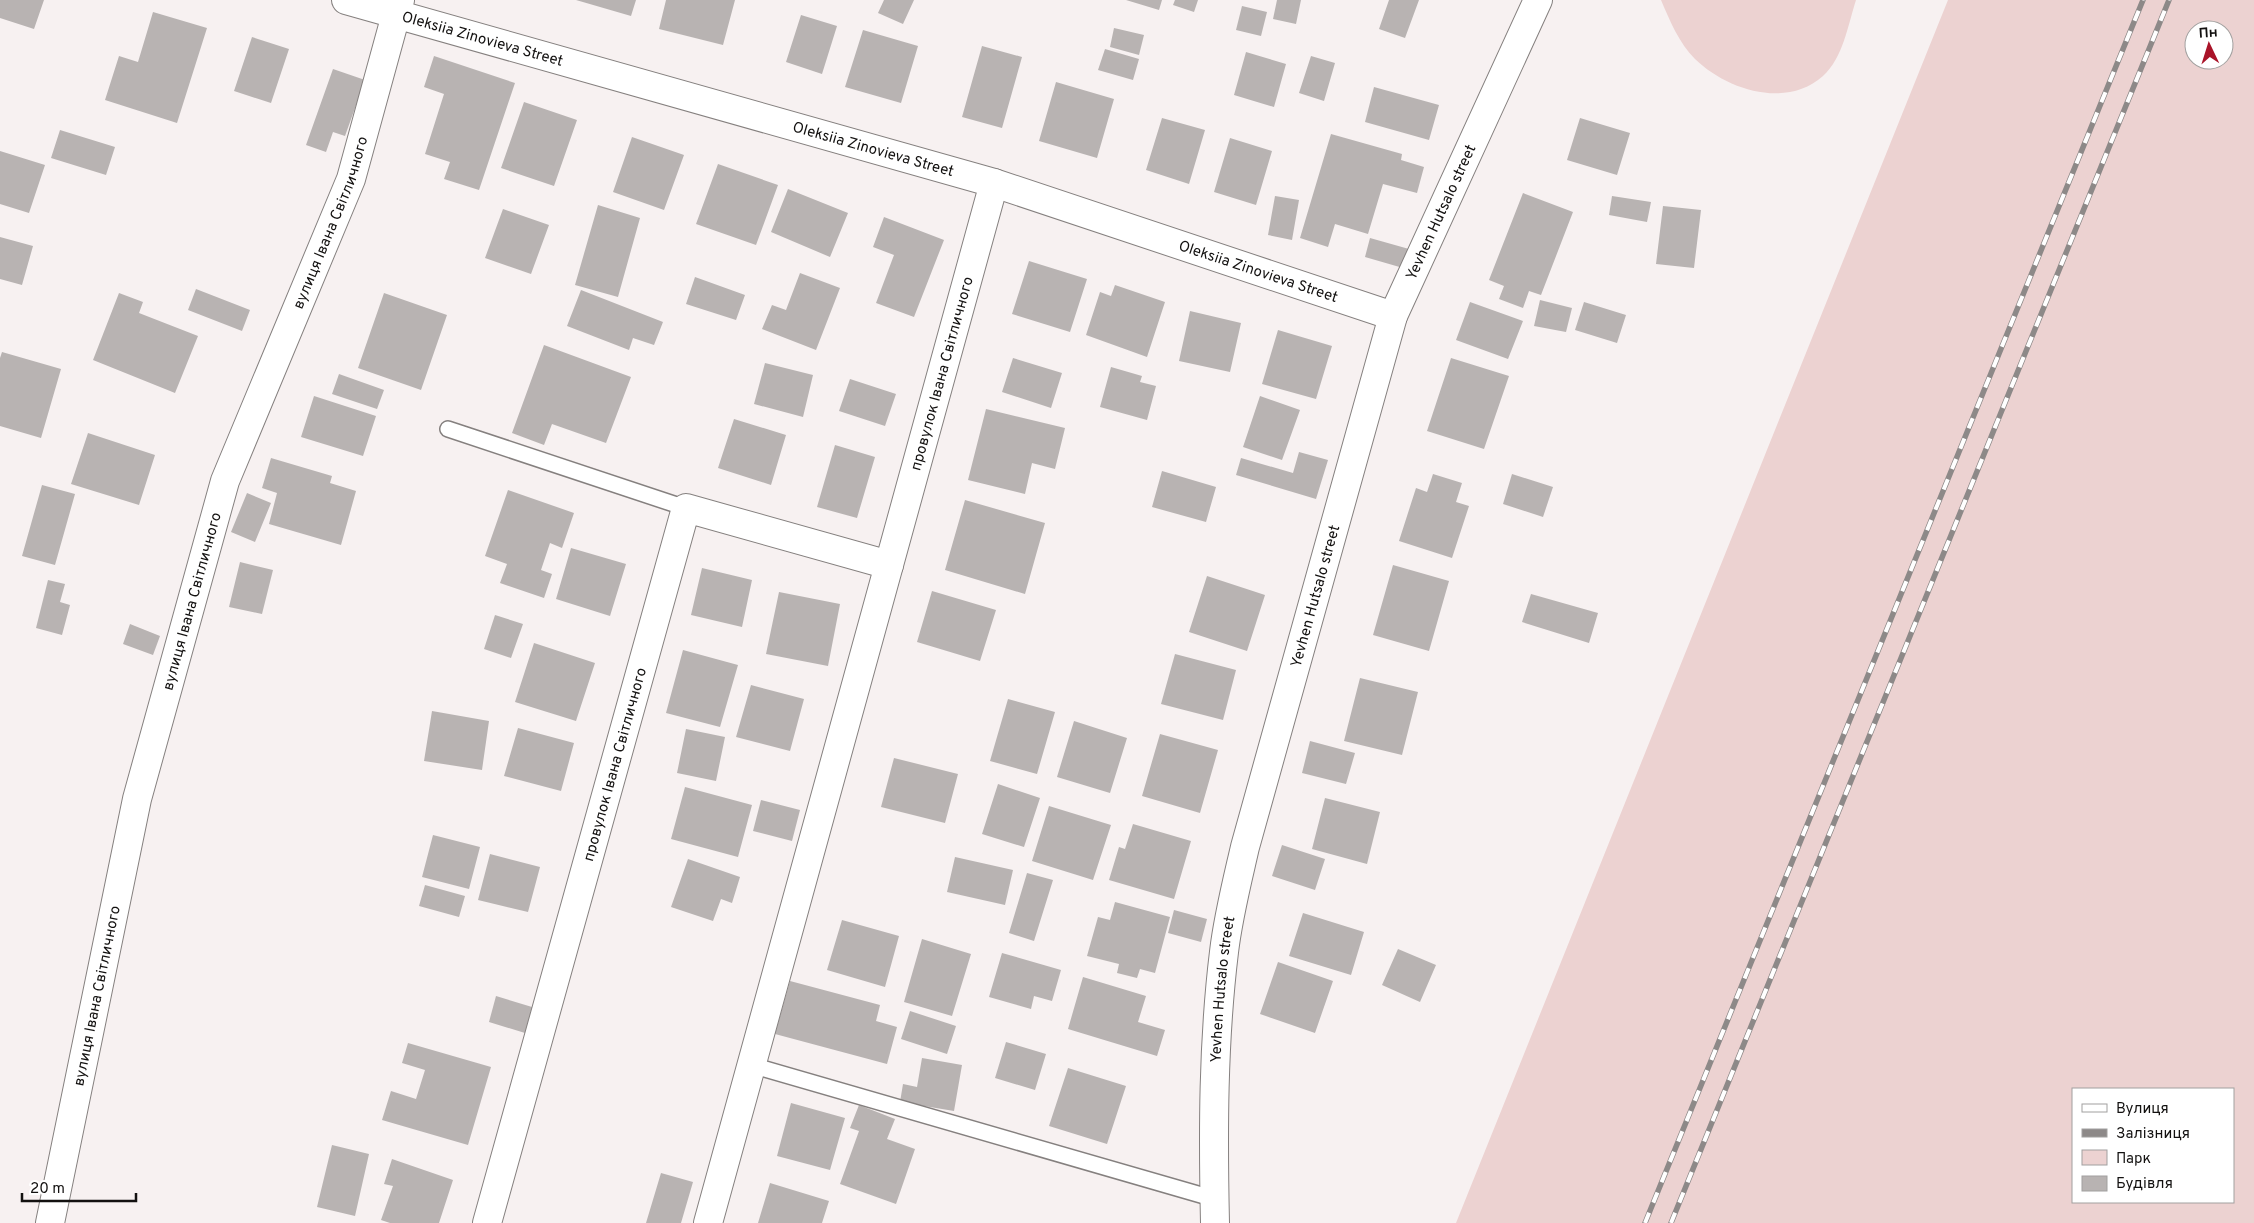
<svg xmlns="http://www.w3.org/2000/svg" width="2254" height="1223" viewBox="0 0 2254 1223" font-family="Overpass,sans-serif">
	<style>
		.green { fill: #ecd2d1; fill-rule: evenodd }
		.building { fill: #b8b3b2 }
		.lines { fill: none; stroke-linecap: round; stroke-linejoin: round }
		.service-casing { stroke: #85807f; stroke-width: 18 }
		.minor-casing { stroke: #85807f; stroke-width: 30 }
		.service { stroke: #fff; stroke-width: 15 }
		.minor { stroke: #fff; stroke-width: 28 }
		.rail-casing { stroke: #8d8988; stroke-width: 5.5 }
		.rail { stroke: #fff; stroke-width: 4; stroke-dasharray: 11; stroke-linecap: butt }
		.labels { text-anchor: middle; stroke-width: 5; stroke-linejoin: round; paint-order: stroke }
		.street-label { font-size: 15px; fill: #131110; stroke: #fff }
	</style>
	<rect width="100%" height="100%" fill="#f7f1f1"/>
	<path class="green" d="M1661,0H1856C1848,25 1843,58 1823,76C1786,109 1727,90 1695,59C1679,43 1670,21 1661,0Z
		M1948,0H2254V1223H1456ZM2194,30H2224V60H2194ZM2233,1089V1202H2073V1089Z"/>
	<path class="building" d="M0,0H44L34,29L0,18Z
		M576,0H636L631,16Z
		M666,0H735L723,45L659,29Z
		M884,0H914L903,24L878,13Z
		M1126,0H1162L1159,10Z
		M1175,0H1198L1194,12L1173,5Z
		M1277,0H1301L1296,24L1273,19Z
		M1389,0H1419L1405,38L1379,29Z
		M1242,6L1267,12L1261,36L1236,30Z
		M153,12L207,28L177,123L105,100L119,56L138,62Z
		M801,15L837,26L822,74L786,62Z
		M1114,28L1144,35L1139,55L1110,47Z
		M863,30L918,46L901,103L845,87Z
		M252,37L289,49L271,103L234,91Z
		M982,46L1022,57L1002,128L962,117Z
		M1105,49L1139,59L1133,80L1098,70Z
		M1246,52L1286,64L1274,107L1234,95Z
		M434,56L515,83L479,190L444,179L450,162L425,154L444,94L424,87Z
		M1311,56L1335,63L1324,101L1299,93Z
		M333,69L365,80L345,136L333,132L326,152L306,145Z
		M1056,82L1114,99L1097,158L1039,141Z
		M1374,87L1439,105L1429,140L1365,122Z
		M524,102L577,120L554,186L501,168Z
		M1162,118L1205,130L1189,184L1146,170Z
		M1580,118L1630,133L1617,175L1567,160Z
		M60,130L115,147L106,175L51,158Z
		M1331,134L1402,154L1401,160L1424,167L1417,193L1383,184L1368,234L1335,224L1328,247L1300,238Z
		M632,137L684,155L664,210L613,192Z
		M1230,138L1272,151L1256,205L1214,192Z
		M0,151L45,165L29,213L0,204Z
		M718,164L778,185L756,245L696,224Z
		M788,189L848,213L830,257L771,232Z
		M1523,193L1573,212L1541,295L1529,291L1523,308L1499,299L1504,286L1489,280Z
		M1275,196L1299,200L1292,240L1268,235Z
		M1612,196L1651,202L1647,222L1609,215Z
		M598,205L640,218L618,297L575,285Z
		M1663,206L1701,210L1694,268L1656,264Z
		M503,209L549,225L531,274L485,258Z
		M884,217L944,240L914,317L876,303L894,255L873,247Z
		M0,237L33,246L22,285L0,279Z
		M1370,238L1409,249L1403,268L1365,257Z
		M1029,261L1087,279L1070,332L1012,314Z
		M800,273L840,288L816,350L762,329L772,305L786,310Z
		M695,277L745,295L736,320L686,304Z
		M1115,285L1165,302L1147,357L1086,335L1100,292L1111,296Z
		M196,289L250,310L242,331L188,310Z
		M581,290L663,322L654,345L633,338L629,350L567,326Z
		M119,293L143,302L139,313L198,336L175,393L93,360Z
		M384,293L447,315L421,390L358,368Z
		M1540,300L1572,308L1566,332L1534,326Z
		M1470,302L1523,321L1508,359L1456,340Z
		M1584,302L1626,315L1617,343L1575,330Z
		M1190,311L1241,323L1230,372L1179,361Z
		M1278,330L1332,346L1316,399L1262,384Z
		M544,345L631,377L606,443L552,424L544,445L512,433Z
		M2,352L61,369L41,438L0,426V358Z
		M1013,358L1062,373L1051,408L1002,392Z
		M1451,358L1509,376L1484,449L1427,431Z
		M765,363L813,375L803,417L754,404Z
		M1111,367L1142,376L1140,382L1156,386L1147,420L1100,407Z
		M339,374L384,390L377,409L332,394Z
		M850,379L896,394L885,426L839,411Z
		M314,396L376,416L363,456L301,437Z
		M1260,396L1300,410L1282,460L1243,447Z
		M986,409L1065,428L1055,469L1032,463L1025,494L968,480Z
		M734,419L786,435L771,485L718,468Z
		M88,433L155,455L139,505L71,484Z
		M835,445L875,457L857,518L817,507Z
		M1299,452L1328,460L1316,499L1236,475L1241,458L1293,473Z
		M271,458L332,476L330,483L356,491L341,545L269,524L277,493L262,488Z
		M1162,471L1216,487L1206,522L1152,507Z
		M1433,474L1462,483L1456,502L1469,506L1452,558L1399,541L1416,488L1427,492Z
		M1512,474L1553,487L1543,517L1503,504Z
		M42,485L75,494L55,565L22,556Z
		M508,490L574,513L562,548L550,543L541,570L552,574L544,598L500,583L507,564L485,556Z
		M247,493L271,503L255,542L231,532Z
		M965,500L1045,523L1025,594L945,570Z
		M571,548L626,564L610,616L556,599Z
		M240,562L273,570L262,614L229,607Z
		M1393,565L1449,581L1429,651L1373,635Z
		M702,568L752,580L742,627L691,615Z
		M1207,576L1265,595L1247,651L1189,632Z
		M48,580L65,584L60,602L70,605L62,635L36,628Z
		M932,591L996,610L980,661L917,642Z
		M779,592L840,604L828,666L766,654Z
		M1531,594L1598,613L1589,643L1522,622Z
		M495,615L523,624L511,658L484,649Z
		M130,624L160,636L153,655L123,644Z
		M534,643L595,663L576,721L515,702Z
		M683,650L738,665L720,727L666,713Z
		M1175,654L1236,670L1223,720L1161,704Z
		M1360,678L1418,692L1402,755L1344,741Z
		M751,685L804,699L790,751L736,737Z
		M1008,699L1055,712L1037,774L990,761Z
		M432,711L489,721L482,770L424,761Z
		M1074,721L1127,738L1110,793L1057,777Z
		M518,728L574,743L561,791L504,776Z
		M686,729L725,737L716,781L677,773Z
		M1160,734L1218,750L1200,813L1142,796Z
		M1310,741L1355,753L1346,784L1302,773Z
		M894,758L958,774L945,823L881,807Z
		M998,784L1040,798L1024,847L982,834Z
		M685,787L752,805L738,857L671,839Z
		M1325,798L1380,812L1367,864L1312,849Z
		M761,800L800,810L792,841L753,831Z
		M1049,806L1111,825L1093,880L1032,861Z
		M1133,824L1191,841L1174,899L1109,880L1119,847L1125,849Z
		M433,835L480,847L469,889L422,877Z
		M1282,845L1325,859L1315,890L1272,876Z
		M490,854L540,867L528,912L478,900Z
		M955,857L1013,870L1005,905L947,892Z
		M688,859L740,877L732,903L721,899L713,921L671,907Z
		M1027,873L1053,880L1034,941L1009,933Z
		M425,885L465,896L459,917L419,906Z
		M1115,902L1170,917L1155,973L1140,969L1137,978L1117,973L1119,964L1087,956L1098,917L1110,920Z
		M1174,910L1207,919L1201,942L1168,933Z
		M1303,913L1364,932L1351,975L1289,956Z
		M842,920L899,936L885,987L827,970Z
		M922,939L971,954L952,1016L904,1002Z
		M1398,949L1436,965L1420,1002L1382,985Z
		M1002,953L1061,970L1052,1001L1034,996L1031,1009L989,997Z
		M1278,962L1333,981L1315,1033L1260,1014Z
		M1083,977L1146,996L1138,1022L1165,1030L1157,1056L1068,1029Z
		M790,981L880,1005L876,1021L897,1027L887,1064L775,1034Z
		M496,996L532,1007L525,1033L489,1022Z
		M910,1011L956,1026L947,1054L901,1039Z
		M1006,1042L1046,1054L1035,1090L995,1078Z
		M408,1043L491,1067L468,1145L382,1120L391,1091L416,1099L425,1070L402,1063Z
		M922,1058L962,1065L954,1111L900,1102L903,1084L917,1087Z
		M1068,1068L1126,1086L1107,1144L1049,1126Z
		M791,1103L845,1118L830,1170L777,1156Z
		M859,1105L895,1119L887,1139L915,1149L896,1204L840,1184L859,1131L850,1128Z
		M332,1145L369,1154L355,1216L317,1207Z
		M392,1159L453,1180L439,1223H390L381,1220L393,1186L384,1184Z
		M661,1173L693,1182L681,1223H646Z
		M770,1183L829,1201L822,1223H758Z"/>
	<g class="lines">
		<g class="service-casing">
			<path id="service" d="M448,429L686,508
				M751,1065L1215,1199"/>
		</g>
		<g class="minor-casing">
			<g id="minor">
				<path id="s1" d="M346,0L994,183L1393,316"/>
				<path id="s2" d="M50,1223L137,799L225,481L351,179L400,0"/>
				<path id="s3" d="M487,1223L686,508L889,565"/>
				<path id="s4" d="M708,1223L994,183"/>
				<path id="s5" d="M1215,1223C1213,1133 1213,1042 1224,952C1228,917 1237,882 1245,847L1393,316L1538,0"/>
			</g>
		</g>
		<use href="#service" class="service"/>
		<use href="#minor" class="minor"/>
		<g class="rail-casing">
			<path id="rail" d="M1645,1223L2143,0
				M1671,1223L2169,0"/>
		</g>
		<use href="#rail" class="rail"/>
	</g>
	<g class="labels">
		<g class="street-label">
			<text dy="5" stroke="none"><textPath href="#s1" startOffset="142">Oleksiia Zinovieva Street</textPath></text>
			<text dy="5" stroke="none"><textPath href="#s1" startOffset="548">Oleksiia Zinovieva Street</textPath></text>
			<text dy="5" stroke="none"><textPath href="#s5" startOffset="1044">Yevhen Hutsalo street</textPath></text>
			<text dy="5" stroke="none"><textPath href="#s2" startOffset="1042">вулиця Івана Світличного</textPath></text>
			<text dy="5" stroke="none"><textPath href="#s1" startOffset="952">Oleksiia Zinovieva Street</textPath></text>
			<text dy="5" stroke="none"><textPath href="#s4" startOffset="881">провулок Івана Світличного</textPath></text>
			<text dy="5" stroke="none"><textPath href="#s5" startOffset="639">Yevhen Hutsalo street</textPath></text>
			<text dy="5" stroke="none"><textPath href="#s2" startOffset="638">вулиця Івана Світличного</textPath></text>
			<text dy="5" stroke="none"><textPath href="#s3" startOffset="476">провулок Івана Світличного</textPath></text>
			<text dy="5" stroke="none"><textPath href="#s5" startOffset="234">Yevhen Hutsalo street</textPath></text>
			<text dy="5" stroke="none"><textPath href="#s2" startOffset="232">вулиця Івана Світличного</textPath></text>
		</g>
	</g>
	<rect x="2072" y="1088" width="162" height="115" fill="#ffffff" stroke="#a1a09f"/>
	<rect x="2082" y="1104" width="25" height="8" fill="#ffffff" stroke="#a1a09f"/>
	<text x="2116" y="1113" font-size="15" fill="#131110">Вулиця</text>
	<rect x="2082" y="1129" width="25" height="8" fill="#8d8988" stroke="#a1a09f"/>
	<text x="2116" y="1138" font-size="15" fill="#131110">Залізниця</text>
	<rect x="2082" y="1150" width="25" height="15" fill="#ecd2d1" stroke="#a1a09f"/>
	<text x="2116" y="1163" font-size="15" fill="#131110">Парк</text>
	<rect x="2082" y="1176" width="25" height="15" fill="#b8b3b2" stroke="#a1a09f"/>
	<text x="2116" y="1188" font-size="15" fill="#131110">Будівля</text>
	<g transform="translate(2209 45) rotate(356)"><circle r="24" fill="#ffffff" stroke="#a1a09f"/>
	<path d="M0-4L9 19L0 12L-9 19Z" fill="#a91328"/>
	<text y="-8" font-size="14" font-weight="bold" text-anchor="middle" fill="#131110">Пн</text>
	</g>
	<path d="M22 1193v8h114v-8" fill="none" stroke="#131110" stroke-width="2.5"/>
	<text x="30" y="1193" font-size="15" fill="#131110" stroke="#ffffff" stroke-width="4" paint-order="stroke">20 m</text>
</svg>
